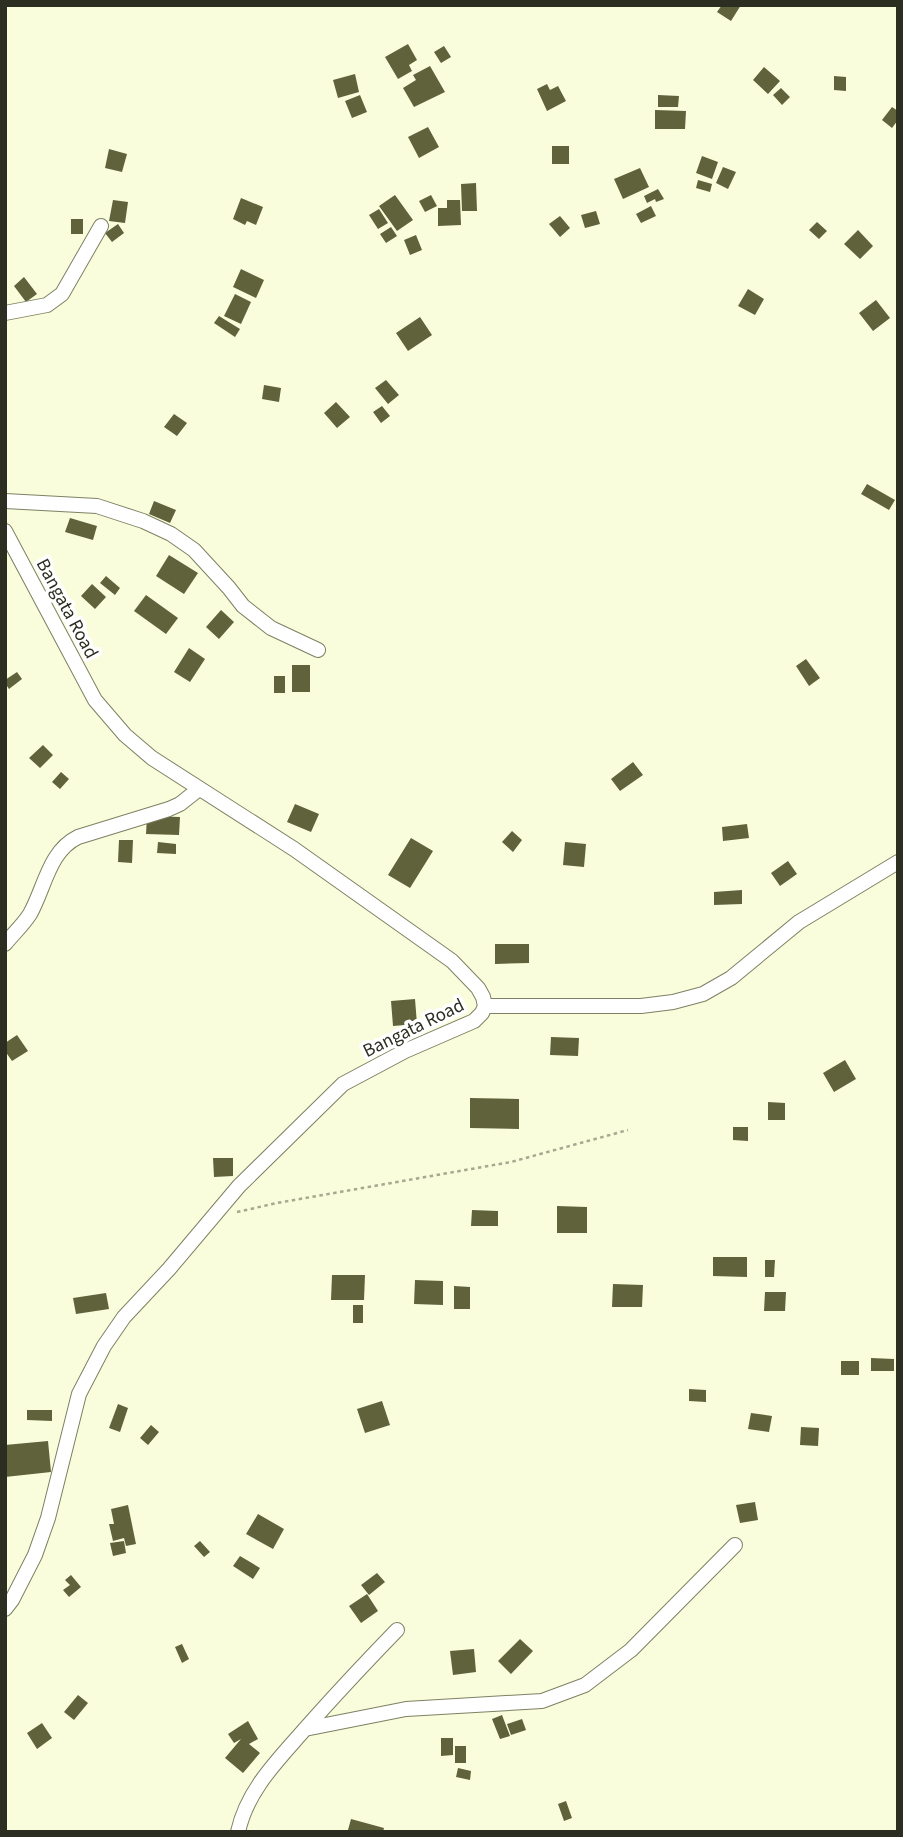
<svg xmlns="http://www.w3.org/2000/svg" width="903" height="1837" viewBox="0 0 903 1837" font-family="'Source Sans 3',sans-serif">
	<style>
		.building { fill: #60623c }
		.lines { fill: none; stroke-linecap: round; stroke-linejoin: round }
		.minor-casing { stroke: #7e8163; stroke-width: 16 }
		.path { stroke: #a6a890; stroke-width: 2.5; stroke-dasharray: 3.5 3.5; stroke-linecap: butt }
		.minor { stroke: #fff; stroke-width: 14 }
		.labels { text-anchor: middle; stroke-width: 7; stroke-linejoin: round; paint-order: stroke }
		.street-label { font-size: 19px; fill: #2d2e22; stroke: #fff }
	</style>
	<rect width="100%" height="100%" fill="#fafddc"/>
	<path class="building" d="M722,5H741L731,21L717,12Z
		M408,44L417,60L409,65L412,71L398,79L385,57Z
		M444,46L451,57L441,63L434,52Z
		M430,66L445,92L414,107L403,88L416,80L413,75Z
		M764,67L780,81L768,94L753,80Z
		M355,74L359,92L338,98L333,80Z
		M834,76L846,77V91L834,90Z
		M547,84L550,90L558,86L566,101L547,111L537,89Z
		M781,88L790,97L782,105L773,95Z
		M360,95L367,112L352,118L345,101Z
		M658,95L679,96L678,107H658Z
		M892,107L898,111V120L892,128L882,120Z
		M655,110L686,111L685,129H655Z
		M428,127L439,147L419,158L408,137Z
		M552,146H569V164H552Z
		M109,149L127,154L122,172L105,168Z
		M702,156L718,162L712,179L696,173Z
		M723,167L736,172L728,189L716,183Z
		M640,168L649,187L623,199L614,179Z
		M698,180L712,184L710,192L696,188Z
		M476,183L477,211H462L461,184Z
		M658,189L664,199L656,202L655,199L647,203L644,196Z
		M395,195L413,220L397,231L379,206Z
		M431,195L437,206L425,212L419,201Z
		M241,198L263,207L256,225L247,221L245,225L233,219Z
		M113,200L128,202L125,223L109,221Z
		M447,200H460L461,225L438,226V208H447Z
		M651,206L656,216L641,223L636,214Z
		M379,209L388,223L378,229L369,215Z
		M596,211L600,224L585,228L581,215Z
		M560,216L570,228L560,237L549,224Z
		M71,219H83V234H71Z
		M817,222L827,231L819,239L809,230Z
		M118,224L124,233L112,242L105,233Z
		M391,227L397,236L386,243L380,234Z
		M858,230L873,246L860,259L844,244Z
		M416,235L422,250L410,255L404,240Z
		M241,269L264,280L256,298L233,287Z
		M24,277L37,294L26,302L14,286Z
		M748,289L764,299L755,315L738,306Z
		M235,294L251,302L241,324L224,316Z
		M876,300L890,318L873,331L859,313Z
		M219,316L240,329L235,337L214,323Z
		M420,317L432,335L408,351L396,333Z
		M386,380L399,395L388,404L375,388Z
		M264,385L281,388L279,402L262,399Z
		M336,402L350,417L337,428L324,413Z
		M382,406L390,416L381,423L373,412Z
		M174,414L187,423L177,436L164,427Z
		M867,484L895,500L889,510L861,494Z
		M154,501L176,510L170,523L149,514Z
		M70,518L97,526L93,540L65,532Z
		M169,555L198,573L184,594L156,576Z
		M106,576L120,588L115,595L100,583Z
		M92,584L106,597L95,609L81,596Z
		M146,595L178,618L166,634L134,611Z
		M221,610L234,622L219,639L206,627Z
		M189,648L205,659L190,682L174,672Z
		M806,659L820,678L809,686L796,666Z
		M292,665H310V692H292Z
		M17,672L22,679L9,689L5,683V680Z
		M274,676H285V693H274Z
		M43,745L53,755L40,768L29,758Z
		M633,762L643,775L620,791L611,779Z
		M61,772L69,779L60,789L52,782Z
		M295,804L319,814L311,832L287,822Z
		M147,816L180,817L179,835L146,834Z
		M747,824L749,838L723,841L722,827Z
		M512,831L522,840L513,852L502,842Z
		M411,838L433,851L410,888L388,875Z
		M119,840H133L132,863L118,862Z
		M158,842L176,844V854L157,853Z
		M565,842L586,844L584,867L563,865Z
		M788,861L797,874L780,886L771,873Z
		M742,890V904L714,905V892Z
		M495,944H529V963L495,964Z
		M415,999L417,1024L393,1026L391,1001Z
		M17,1035L28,1051L12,1061L5,1051V1043Z
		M551,1037L579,1038L578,1056L550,1055Z
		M845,1060L856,1079L834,1092L823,1073Z
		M470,1098L519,1099V1129L470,1128Z
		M768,1102L785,1103V1120H768Z
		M733,1127H748V1141L733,1140Z
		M213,1158H233V1176L214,1177Z
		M557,1206L587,1207V1233H557Z
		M472,1210L498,1211V1226H471Z
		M713,1257H747V1277L713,1276Z
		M765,1260H775L774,1277H765Z
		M332,1275H365L364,1300H331Z
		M415,1280L443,1281V1305L414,1304Z
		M613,1284L643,1285L642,1307H612Z
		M454,1286L470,1287V1309H454Z
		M765,1292H786L785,1311H764Z
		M106,1293L109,1309L76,1314L73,1298Z
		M353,1305H363V1323H353Z
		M871,1358L894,1359V1371H871Z
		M841,1361H859V1375H841Z
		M689,1389L706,1390V1402L689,1401Z
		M382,1401L390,1425L365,1433L357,1409Z
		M118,1404L128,1408L120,1432L109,1428Z
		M27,1410H52V1421L27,1420Z
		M751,1413L772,1416L769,1432L748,1429Z
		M151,1425L159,1432L148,1445L140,1438Z
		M801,1427L819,1428L818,1446L800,1445Z
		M48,1441L51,1472L5,1477V1445Z
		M755,1502L758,1520L740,1523L736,1505Z
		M128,1505L136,1544L126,1546L124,1538L113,1541L109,1524H114L111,1509Z
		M258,1514L284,1529L273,1549L246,1534Z
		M124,1541L126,1553L113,1556L110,1543Z
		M200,1541L210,1552L204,1557L194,1546Z
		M240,1556L260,1568L253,1579L233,1566Z
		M377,1573L385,1582L369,1595L361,1585Z
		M71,1575L81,1587L69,1597L63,1590L70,1585L65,1580Z
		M367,1594L378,1611L361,1623L349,1606Z
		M520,1639L533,1651L511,1674L498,1661Z
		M182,1644L189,1659L182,1663L175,1647Z
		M474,1649L476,1672L453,1675L450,1651Z
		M78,1695L88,1703L74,1720L64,1712Z
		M502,1715L510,1736L500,1739L492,1719Z
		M522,1719L526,1730L511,1735L507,1724Z
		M248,1721L258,1739L249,1744L260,1753L243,1773L225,1758L241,1739L234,1743L228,1734Z
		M42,1723L52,1738L37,1749L27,1733Z
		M441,1738H453V1755L441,1756Z
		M455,1746H466V1763H455Z
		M458,1768L471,1771L470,1780L456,1777Z
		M566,1801L572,1818L564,1821L558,1804Z
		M351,1819L384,1828L383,1832H355L348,1830Z"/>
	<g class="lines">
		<g class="minor-casing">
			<path id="minor" d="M5,313L47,305L62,294L101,226
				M5,501L97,506L143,521L171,534L194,550L229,588L243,606L271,628L318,650
				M5,531L95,700L125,735L152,758L294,849L452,961L478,988L483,997L485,1006L482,1013L474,1021L405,1051L343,1084L239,1186L169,1269L124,1317L104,1346L79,1394L48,1518L35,1555L12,1600L5,1609
				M5,944C13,934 23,925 30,914C45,887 49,851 78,837L169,809L180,804L199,789
				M485,1006H641L673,1002L703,994L731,978L799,922L898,862
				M305,1729L406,1709L542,1701L585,1685L631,1650L735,1545
				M238,1832C247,1790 278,1760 305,1729C335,1695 366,1662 397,1630"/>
		</g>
		<path class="path" d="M237,1212L277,1203L511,1162L628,1130"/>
		<use href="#minor" class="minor"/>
	</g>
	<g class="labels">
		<g class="street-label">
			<text transform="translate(68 608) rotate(62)" y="7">Bangata Road</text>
			<text transform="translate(413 1027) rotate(-26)" y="7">Bangata Road</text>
		</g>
	</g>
	<rect width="903" height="1837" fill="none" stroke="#2d2e22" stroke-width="14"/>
</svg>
